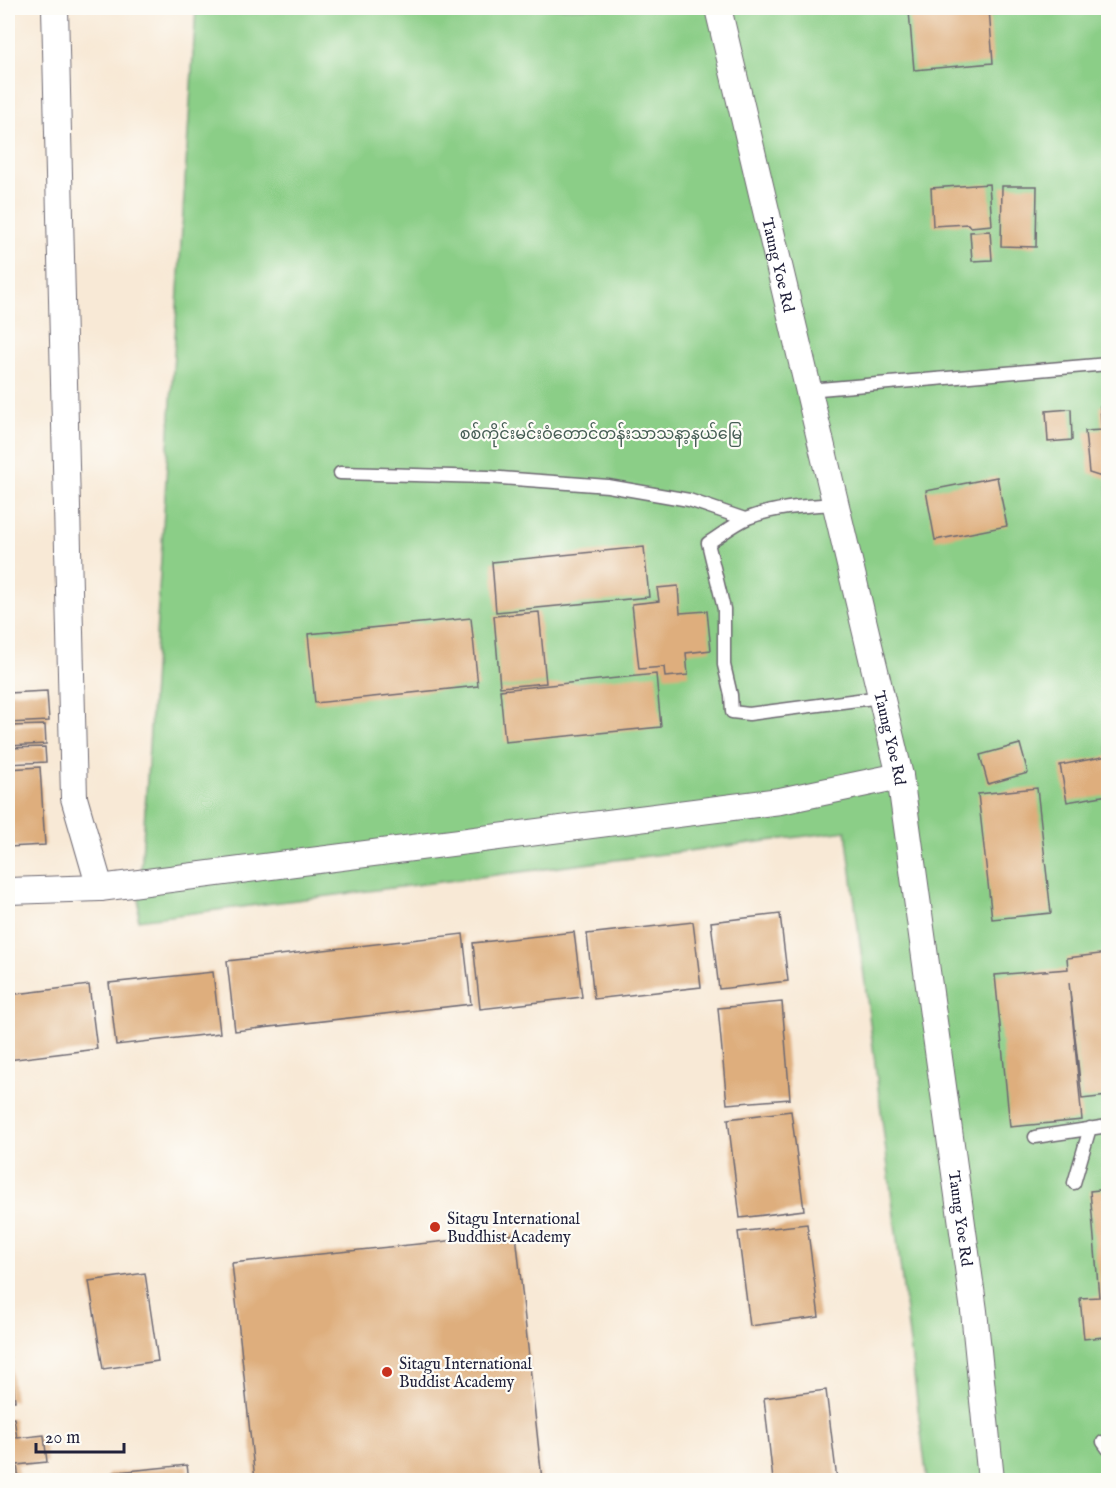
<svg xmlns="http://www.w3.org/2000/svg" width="1116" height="1488" viewBox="0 0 1116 1488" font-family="'IM FELL English','Noto Sans Myanmar',serif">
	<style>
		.green { fill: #8bce87; stroke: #567861; stroke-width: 1.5 }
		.building { fill: #deae7d }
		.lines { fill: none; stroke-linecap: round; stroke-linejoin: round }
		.service-casing { stroke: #6d6871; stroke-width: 15 }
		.minor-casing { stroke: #6d6871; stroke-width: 28 }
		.service { stroke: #fff; stroke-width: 12 }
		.minor { stroke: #fff; stroke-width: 26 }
		.poi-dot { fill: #c8321e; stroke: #fdfcf7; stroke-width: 2 }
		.labels { text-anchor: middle; stroke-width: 4.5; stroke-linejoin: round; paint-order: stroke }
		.street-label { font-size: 16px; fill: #22223b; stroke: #fdfcf7 }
		.park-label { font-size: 16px; fill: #475e56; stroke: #fdfcf7 }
		.poi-label { font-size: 16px; fill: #22223b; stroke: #fdfcf7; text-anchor: start }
	</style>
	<rect width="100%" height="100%" fill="#fdfcf7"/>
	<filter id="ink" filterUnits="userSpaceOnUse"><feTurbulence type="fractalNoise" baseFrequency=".0167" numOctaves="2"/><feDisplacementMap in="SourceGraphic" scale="12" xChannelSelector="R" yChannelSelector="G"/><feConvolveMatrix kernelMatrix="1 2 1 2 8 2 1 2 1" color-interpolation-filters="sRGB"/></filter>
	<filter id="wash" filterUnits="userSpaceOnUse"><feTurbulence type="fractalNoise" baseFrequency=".008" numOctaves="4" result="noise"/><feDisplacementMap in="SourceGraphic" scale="24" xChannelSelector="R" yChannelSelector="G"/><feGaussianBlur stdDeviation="1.35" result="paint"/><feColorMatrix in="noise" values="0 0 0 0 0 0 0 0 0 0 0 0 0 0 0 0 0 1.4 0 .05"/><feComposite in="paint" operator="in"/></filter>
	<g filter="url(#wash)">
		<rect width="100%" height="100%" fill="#f8e9d6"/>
		<path class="green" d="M196,8H1108V1480H927L846,831L138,920Z"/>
		<g id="blocks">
			<path class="building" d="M960,8H989L993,63L914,70L909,11Z
				M989,184L992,225L970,227L968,224L933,226L931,188Z
				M1002,186H1037L1036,247L1001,246Z
				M990,231L992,260L972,261L970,232Z
				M1100,406H1108V479L1089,473L1085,431L1102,430Z
				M1071,409L1072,440L1048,442L1046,411Z
				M997,477L1007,526L935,540L926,491Z
				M644,547L649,597L496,612L492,562Z
				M678,586L680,613L707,611L711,650L686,653L688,675L665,677L664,667L639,669L632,604L659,601L657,588Z
				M539,612L546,683L500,687L494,616Z
				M471,618L478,686L315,703L308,634Z
				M656,674L661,727L505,742L500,690Z
				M47,691L49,721L8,723V693Z
				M45,725L46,744L8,746V726Z
				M1020,744L1028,773L988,784L980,755Z
				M45,747L46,762L8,764V748Z
				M1108,756V795L1067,802L1060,765Z
				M40,767L45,845L8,847V769Z
				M1037,788L1051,913L992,919L978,794Z
				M780,914L788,981L719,989L711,922Z
				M693,922L701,987L594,999L587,934Z
				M574,932L582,997L480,1009L473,943Z
				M463,934L471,1004L235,1031L227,961Z
				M1108,953V1096L1082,1099L1069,982L1082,1120L1010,1127L995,975L1068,969L1067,958Z
				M213,972L220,1033L116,1045L109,983Z
				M89,985L97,1049L8,1060V995Z
				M782,1002L790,1099L727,1104L718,1008Z
				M791,1111L804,1210L740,1218L728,1119Z
				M1108,1189V1382H1107L1103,1337L1084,1339L1080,1298L1099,1297L1090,1191Z
				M807,1224L819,1317L750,1326L738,1232Z
				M516,1234L542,1480H255L232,1263Z
				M145,1273L158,1361L103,1369L89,1281Z
				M8,1344H9L15,1401H8Z
				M826,1390L837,1480H773L764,1398Z
				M14,1418L17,1438L44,1435L47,1462L17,1465L19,1480H8V1419Z
				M187,1465L189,1480H108V1473Z"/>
		</g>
	</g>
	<g filter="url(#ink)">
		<use href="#blocks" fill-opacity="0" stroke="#6d6871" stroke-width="1.5"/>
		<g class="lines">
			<g class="service-casing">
				<path id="service" d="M808,390L1108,364
					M340,473L488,477L608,486L689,500L745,519
					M835,504C805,506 776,507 748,518C734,524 721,535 708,543L724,609V665L731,695L732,712L749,714L881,697
					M1035,1137L1108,1126
					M1074,1183L1090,1128
					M1103,1442L1108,1449"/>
			</g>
			<g class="minor-casing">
				<g id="minor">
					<path d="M55,8L74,798L100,888"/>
					<path id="s1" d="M718,8L900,776L974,1311L991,1480"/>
					<path d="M8,891L100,888L780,801L900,776"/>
				</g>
			</g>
			<use href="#service" class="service"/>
			<use href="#minor" class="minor"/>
		</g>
	</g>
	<g class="poi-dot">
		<circle cx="435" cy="1227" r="6"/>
		<circle cx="387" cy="1372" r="6"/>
	</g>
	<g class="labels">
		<g class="street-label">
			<text dy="6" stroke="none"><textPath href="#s1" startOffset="264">Taung Yoe Rd</textPath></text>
			<text dy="6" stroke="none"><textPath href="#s1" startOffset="750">Taung Yoe Rd</textPath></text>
			<text dy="6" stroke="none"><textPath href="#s1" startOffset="1236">Taung Yoe Rd</textPath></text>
		</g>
		<g class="park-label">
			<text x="601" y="439">စစ်ကိုင်းမင်းဝံတောင်တန်းသာသနာ့နယ်မြေ</text>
		</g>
		<g class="poi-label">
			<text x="447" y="1224">Sitagu International<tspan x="447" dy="18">Buddhist Academy</tspan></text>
			<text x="399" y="1369">Sitagu International<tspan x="399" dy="18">Buddist Academy</tspan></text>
		</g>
	</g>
	<rect width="1116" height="1488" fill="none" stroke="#fdfcf7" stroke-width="30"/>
	<path d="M36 1443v9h88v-9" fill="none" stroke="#22223b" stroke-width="3"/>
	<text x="45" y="1443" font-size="18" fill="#22223b" stroke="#fdfcf7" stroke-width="4.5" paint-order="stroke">20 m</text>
</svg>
